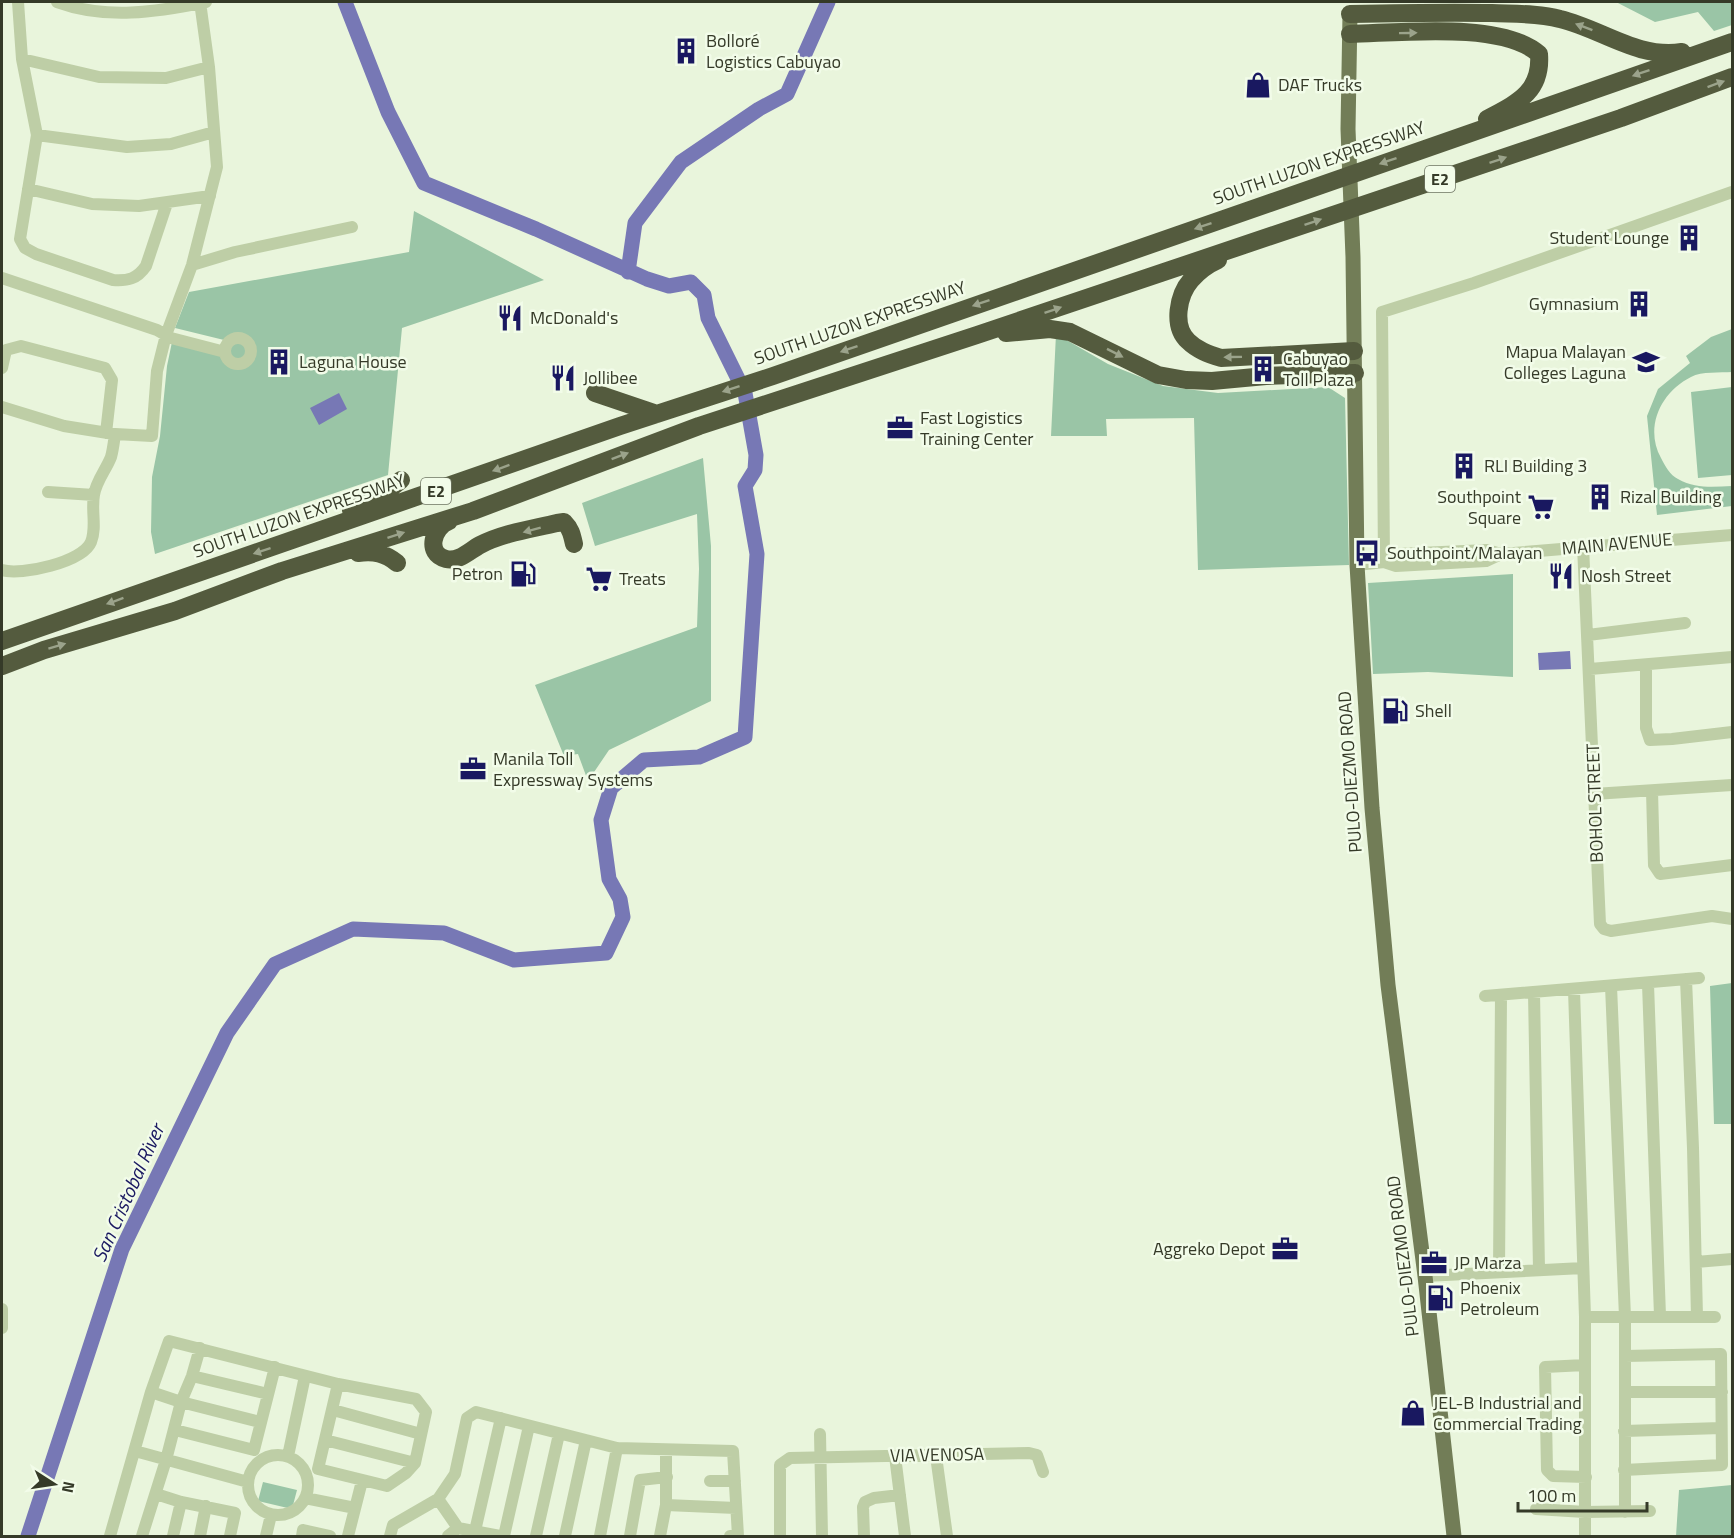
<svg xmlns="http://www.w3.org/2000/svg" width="1734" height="1538" viewBox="0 0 1734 1538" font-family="'Titillium Web',sans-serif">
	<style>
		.green { fill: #9ac5a6 }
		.water { fill: #7778b5 }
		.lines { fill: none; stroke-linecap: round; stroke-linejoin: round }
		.river { stroke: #7778b5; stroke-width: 15 }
		.minor { stroke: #becea6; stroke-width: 12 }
		.major { stroke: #727d57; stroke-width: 15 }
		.highway { stroke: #545b3e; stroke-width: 18 }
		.oneway { fill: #9ba38b }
		.labels { text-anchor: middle; stroke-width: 5; stroke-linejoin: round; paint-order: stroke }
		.shield { fill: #f2fce9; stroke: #6e7462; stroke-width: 1.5 }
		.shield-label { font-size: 16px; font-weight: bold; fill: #353a28 }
		.poi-label { font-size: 18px; fill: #353a28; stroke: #f2fce9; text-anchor: start }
		.street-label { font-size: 18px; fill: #353a28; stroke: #f2fce9 }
		.water-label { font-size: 20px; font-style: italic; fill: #191860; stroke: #f2fce9 }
	</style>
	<rect width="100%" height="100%" fill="#e9f5dc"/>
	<path class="green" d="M1616,2H1732V25L1714,31L1698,12L1655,22Z
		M414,211L544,280L402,328L388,475L155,554L151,532L152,477L160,436L167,366L172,342L221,355L224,340L175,328L189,292L409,252Z
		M1732,329V372C1720,373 1702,371 1691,377C1661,392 1644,427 1661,458C1665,466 1670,475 1678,479C1696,489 1713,487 1732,486V506L1657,515L1647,416L1658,389L1690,363L1686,356L1711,337Z
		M1056,334L1108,364L1163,386L1218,393L1328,387L1345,398L1349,565L1198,570L1194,418L1106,419L1107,436H1051Z
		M1732,387V475L1698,478L1691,392Z
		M703,458L711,546V701L609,750L588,781L578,754L564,756L535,685L697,627L699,569L697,514L595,546L582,503Z
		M1513,574V677L1428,672L1373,674L1368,583Z
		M1732,983V1124H1714L1710,986Z
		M263,1482L297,1490L292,1509L258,1501Z
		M1732,1485V1536H1676L1679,1490Z"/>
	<path class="water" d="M339,393L347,409L319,425L310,408Z
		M1570,651L1571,669L1539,670L1538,653Z"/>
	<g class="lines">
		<path class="river" d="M628,272L635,223L681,162L759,109L787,94L828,2
			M28,1536L122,1249L227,1033L275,964L353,929L444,933L514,960L606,953L623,917L620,899L609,879L601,820L611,788L644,760L699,757L745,737L757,554L745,486L755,470L756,455L745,393L708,318L704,295L691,282L669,286L647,279L536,229L424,183L388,112L345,2"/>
		<path class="minor" d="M18,2L22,59
			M57,2C106,20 156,12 206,2
			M37,135L22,59L99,77L166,78L209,67
			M28,189L92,204L139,206L210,196
			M167,203L146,266C137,279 128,281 113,280L36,254L25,248L20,239L37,135L127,147L171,144L214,132
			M192,265L235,252L352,227
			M2,278L157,330L171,338L225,352
			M225 351a13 13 0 1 1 26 0a13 13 0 1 1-26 0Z
			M2,368L6,350L21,346L105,368L112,380L106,433
			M2,407L64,426L114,434
			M48,492L94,495
			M1583,546L1600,924L1604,929L1611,931L1712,916L1732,919
			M1384,562L1382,312L1474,283L1732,192
			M1384,562L1397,554L1487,550L1501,554
			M1357,565L1384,562L1396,566L1486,561L1501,554L1732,535
			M2,570C21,576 83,562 91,542C97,527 91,511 94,495C96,481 106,470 111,457C113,450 114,441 115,434L152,436L157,371L166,335L192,265L217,167L209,67L200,2
			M1588,635L1685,623
			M1646,665V728L1650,740L1672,739L1732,732
			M1590,669L1732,657
			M1652,791L1654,865L1660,874L1732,865
			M1594,794L1732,785
			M1686,979L1693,1148L1697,1317
			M1648,984L1660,1316
			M1611,986L1625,1317V1512
			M1574,990L1585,1317V1536
			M1534,993L1539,1269
			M1485,996L1699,978
			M1696,1262L1732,1259
			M1499,1272L1501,996
			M1425,1276L1583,1268
			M2,1309V1328
			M1585,1317H1715
			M1585,1365L1545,1367L1547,1470L1553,1476L1586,1477
			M192,1376L268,1394
			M151,1392L181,1402L260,1422
			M1625,1392H1722
			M333,1410L421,1434
			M175,1430L254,1450L275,1367
			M1624,1431L1721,1428
			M820,1434L822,1536
			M325,1440L415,1463
			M135,1451L248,1482
			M248 1485a30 30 0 1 1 60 0a30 30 0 1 1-60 0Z
			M288,1456L305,1376
			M895,1456L905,1536
			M936,1456L947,1536
			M1624,1470L1722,1465L1721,1354L1625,1356
			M710,1481H735
			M156,1494L181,1502L235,1513L230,1536
			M305,1498L355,1508
			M438,1499L458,1528L500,1536
			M666,1505L736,1508
			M1536,1509L1585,1512L1650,1511
			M475,1531L501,1418
			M110,1536L151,1392L169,1341L338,1384L416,1399L426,1412L415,1463L406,1473L387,1486L318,1469L338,1384
			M142,1536L166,1460L181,1402L192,1376L200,1348
			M173,1536L181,1502
			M200,1536L206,1506
			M266,1536L271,1515
			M302,1536L303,1530L330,1536
			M348,1536L362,1481
			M390,1536L393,1525L438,1499L455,1474L467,1418L476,1412L617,1448L733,1451L738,1536H730
			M448,1536L458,1528
			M504,1536L529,1426
			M536,1536L559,1434
			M565,1536L586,1440
			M600,1536L617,1448
			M630,1536L640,1480L667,1477
			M660,1536L666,1505V1450
			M780,1536V1465L790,1458L1029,1453L1037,1455L1043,1472
			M864,1536L863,1507L865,1502L874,1498L900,1495"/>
		<path class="major" d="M1350,14L1348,129L1353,257L1357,565L1372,808L1388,985L1425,1276L1454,1536"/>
		<path class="highway" d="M1350,14C1397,13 1444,12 1492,13C1514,14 1538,13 1560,19C1602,29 1637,59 1682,52
			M1350,34C1398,33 1502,21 1539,54C1542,92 1517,103 1487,119
			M1218,260C1209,264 1198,272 1191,280C1178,295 1172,326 1188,341C1197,350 1208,354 1221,358L1354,351
			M1006,333L1050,329L1070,332L1158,375L1186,380L1212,381L1266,376L1355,373
			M595,393L657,414
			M351,510L381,496L401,480
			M449,521C433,527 425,554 446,559C459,562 469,551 480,545C503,533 532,529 557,523L564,522C571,529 572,535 574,544
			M358,553C374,551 385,553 397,563
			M2,641L620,426L773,376L1732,42
			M2,666L44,650L175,611L282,571L473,511L699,426L977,335L1621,118L1732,77"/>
	</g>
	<defs><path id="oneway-solid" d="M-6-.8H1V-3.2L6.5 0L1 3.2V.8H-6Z" transform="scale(1.5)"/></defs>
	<g class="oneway">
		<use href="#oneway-solid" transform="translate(1584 27) rotate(-159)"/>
		<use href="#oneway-solid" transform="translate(1408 33) rotate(-1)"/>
		<use href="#oneway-solid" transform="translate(1641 73) rotate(161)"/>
		<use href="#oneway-solid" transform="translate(1716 84) rotate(-20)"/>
		<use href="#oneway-solid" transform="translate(1498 160) rotate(-19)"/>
		<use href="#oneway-solid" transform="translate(1388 161) rotate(161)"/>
		<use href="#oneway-solid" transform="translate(1313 222) rotate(-19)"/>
		<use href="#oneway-solid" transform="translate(1203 226) rotate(161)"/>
		<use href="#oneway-solid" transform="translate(981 303) rotate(161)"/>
		<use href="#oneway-solid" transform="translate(1053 310) rotate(-19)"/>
		<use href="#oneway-solid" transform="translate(849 349) rotate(161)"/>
		<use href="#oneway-solid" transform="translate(1115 353) rotate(27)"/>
		<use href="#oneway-solid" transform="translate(1233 357) rotate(179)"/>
		<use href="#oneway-solid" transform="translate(731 389) rotate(162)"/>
		<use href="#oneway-solid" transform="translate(620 456) rotate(-21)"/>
		<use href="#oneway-solid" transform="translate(501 468) rotate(160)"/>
		<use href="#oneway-solid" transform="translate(532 530) rotate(165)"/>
		<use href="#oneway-solid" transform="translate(396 535) rotate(-18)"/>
		<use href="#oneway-solid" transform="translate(262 551) rotate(162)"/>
		<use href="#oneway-solid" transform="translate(115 601) rotate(160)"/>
		<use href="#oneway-solid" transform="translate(57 646) rotate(-17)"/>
	</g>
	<defs>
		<g id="building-bare" transform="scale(2.07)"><path d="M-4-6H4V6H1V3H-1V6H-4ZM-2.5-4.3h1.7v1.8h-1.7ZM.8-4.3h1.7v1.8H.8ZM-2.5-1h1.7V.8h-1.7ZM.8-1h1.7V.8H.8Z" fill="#191860" stroke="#f2fce9" stroke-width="2.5" paint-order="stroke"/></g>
		<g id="shop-bare" transform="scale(2.07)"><path d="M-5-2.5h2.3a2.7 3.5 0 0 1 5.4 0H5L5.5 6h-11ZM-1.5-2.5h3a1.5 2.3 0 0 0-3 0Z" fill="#191860" stroke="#f2fce9" stroke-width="2.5" paint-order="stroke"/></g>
		<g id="restaurant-bare" transform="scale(2.07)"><path d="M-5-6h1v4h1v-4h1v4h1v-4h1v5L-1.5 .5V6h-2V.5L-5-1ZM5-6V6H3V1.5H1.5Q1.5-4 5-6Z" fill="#191860" stroke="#f2fce9" stroke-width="2.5" paint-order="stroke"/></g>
		<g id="university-bare" transform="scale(2.07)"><path d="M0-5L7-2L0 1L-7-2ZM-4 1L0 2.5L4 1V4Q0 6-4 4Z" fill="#191860" stroke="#f2fce9" stroke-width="2.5" paint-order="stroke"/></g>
		<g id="office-bare" transform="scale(2.07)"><path d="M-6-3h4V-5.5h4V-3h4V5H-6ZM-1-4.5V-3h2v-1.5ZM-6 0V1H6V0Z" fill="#191860" stroke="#f2fce9" stroke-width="2.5" paint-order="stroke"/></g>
		<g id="supermarket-bare" transform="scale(2.07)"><path d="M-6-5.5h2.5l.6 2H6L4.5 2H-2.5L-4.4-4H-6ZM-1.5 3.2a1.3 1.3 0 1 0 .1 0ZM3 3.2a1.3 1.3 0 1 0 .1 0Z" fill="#191860" stroke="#f2fce9" stroke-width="2.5" paint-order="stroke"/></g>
		<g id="bus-bare" transform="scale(2.07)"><path d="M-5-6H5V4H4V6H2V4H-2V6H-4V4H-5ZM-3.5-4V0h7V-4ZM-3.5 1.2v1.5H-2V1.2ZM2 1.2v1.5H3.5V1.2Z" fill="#191860" stroke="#f2fce9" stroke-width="2.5" paint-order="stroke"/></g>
		<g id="fuel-bare" transform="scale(2.07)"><path d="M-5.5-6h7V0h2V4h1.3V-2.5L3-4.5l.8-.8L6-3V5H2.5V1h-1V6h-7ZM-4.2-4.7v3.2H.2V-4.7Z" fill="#191860" stroke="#f2fce9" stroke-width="2.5" paint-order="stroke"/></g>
	</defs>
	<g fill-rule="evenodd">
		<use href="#building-bare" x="686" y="51"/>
		<use href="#shop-bare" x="1258" y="85"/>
		<use href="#building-bare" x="1689" y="238"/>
		<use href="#building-bare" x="1639" y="304"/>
		<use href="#restaurant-bare" x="510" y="318"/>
		<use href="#building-bare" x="279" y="362"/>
		<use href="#university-bare" x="1646" y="362"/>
		<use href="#building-bare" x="1263" y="369"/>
		<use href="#restaurant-bare" x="563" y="378"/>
		<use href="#office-bare" x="900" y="428"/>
		<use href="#building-bare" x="1464" y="466"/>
		<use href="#building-bare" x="1600" y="497"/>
		<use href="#supermarket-bare" x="1541" y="507"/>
		<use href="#bus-bare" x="1367" y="553"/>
		<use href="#fuel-bare" x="523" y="574"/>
		<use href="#restaurant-bare" x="1561" y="576"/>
		<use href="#supermarket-bare" x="599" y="579"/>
		<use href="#fuel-bare" x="1395" y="711"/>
		<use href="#office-bare" x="473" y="769"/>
		<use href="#office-bare" x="1285" y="1249"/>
		<use href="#office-bare" x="1434" y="1263"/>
		<use href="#fuel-bare" x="1440" y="1298"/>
		<use href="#shop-bare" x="1413" y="1413"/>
	</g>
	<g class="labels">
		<g class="shield">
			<rect x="1425" y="166" width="30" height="26" rx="4.5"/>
			<rect x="421" y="478" width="30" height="26" rx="4.5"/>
		</g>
		<g class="shield-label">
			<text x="1440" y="185">E2</text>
			<text x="436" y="497">E2</text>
		</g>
		<g class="poi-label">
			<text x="706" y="47">Bolloré<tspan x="706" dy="21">Logistics Cabuyao</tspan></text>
			<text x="1278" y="91">DAF Trucks</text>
			<text x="1669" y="244" text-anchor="end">Student Lounge</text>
			<text x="1619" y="310" text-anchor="end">Gymnasium</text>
			<text x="530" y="324">McDonald's</text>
			<text x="1626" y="358" text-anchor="end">Mapua Malayan<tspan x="1626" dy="21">Colleges Laguna</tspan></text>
			<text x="1283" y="365">Cabuyao<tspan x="1283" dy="21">Toll Plaza</tspan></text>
			<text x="299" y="368">Laguna House</text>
			<text x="583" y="384">Jollibee</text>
			<text x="920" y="424">Fast Logistics<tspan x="920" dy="21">Training Center</tspan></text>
			<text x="1484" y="472">RLI Building 3</text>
			<text x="1521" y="503" text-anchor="end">Southpoint<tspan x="1521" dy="21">Square</tspan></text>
			<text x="1620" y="503">Rizal Building</text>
			<text x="1387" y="559">Southpoint/Malayan</text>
			<text x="503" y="580" text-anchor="end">Petron</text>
			<text x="1581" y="582">Nosh Street</text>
			<text x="619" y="585">Treats</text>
			<text x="1415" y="717">Shell</text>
			<text x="493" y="765">Manila Toll<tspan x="493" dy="21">Expressway Systems</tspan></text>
			<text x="1265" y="1255" text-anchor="end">Aggreko Depot</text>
			<text x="1454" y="1269">JP Marza</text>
			<text x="1460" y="1294">Phoenix<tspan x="1460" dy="21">Petroleum</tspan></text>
			<text x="1433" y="1409">JEL-B Industrial and<tspan x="1433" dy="21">Commercial Trading</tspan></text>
		</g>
		<g class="street-label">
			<text transform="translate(1319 163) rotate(-19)" y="6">SOUTH LUZON EXPRESSWAY</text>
			<text transform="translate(860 323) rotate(-19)" y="6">SOUTH LUZON EXPRESSWAY</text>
			<text transform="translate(299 516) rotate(-19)" y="6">SOUTH LUZON EXPRESSWAY</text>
			<text transform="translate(1617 544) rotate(-5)" y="6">MAIN AVENUE</text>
			<text transform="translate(1350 772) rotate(-94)" y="6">PULO-DIEZMO ROAD</text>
			<text transform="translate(1595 803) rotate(-92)" y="6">BOHOL STREET</text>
			<text transform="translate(1403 1256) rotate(-97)" y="6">PULO-DIEZMO ROAD</text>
			<text transform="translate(937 1455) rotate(-1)" y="6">VIA VENOSA</text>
		</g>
		<g class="water-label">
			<text transform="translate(128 1193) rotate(-66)" y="7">San Cristobal River</text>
		</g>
	</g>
	<rect width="1734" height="1538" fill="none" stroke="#353a28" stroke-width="6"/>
	<g transform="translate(54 1484) rotate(102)" stroke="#f2fce9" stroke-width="4.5" paint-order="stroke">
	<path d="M0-4.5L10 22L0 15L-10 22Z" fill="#353a28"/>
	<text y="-9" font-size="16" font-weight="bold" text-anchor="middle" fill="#353a28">N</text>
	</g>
	<path d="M1518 1502v9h129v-9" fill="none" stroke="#353a28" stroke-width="3"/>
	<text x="1527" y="1502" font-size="18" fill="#353a28" stroke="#f2fce9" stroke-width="4.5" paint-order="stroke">100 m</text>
</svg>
